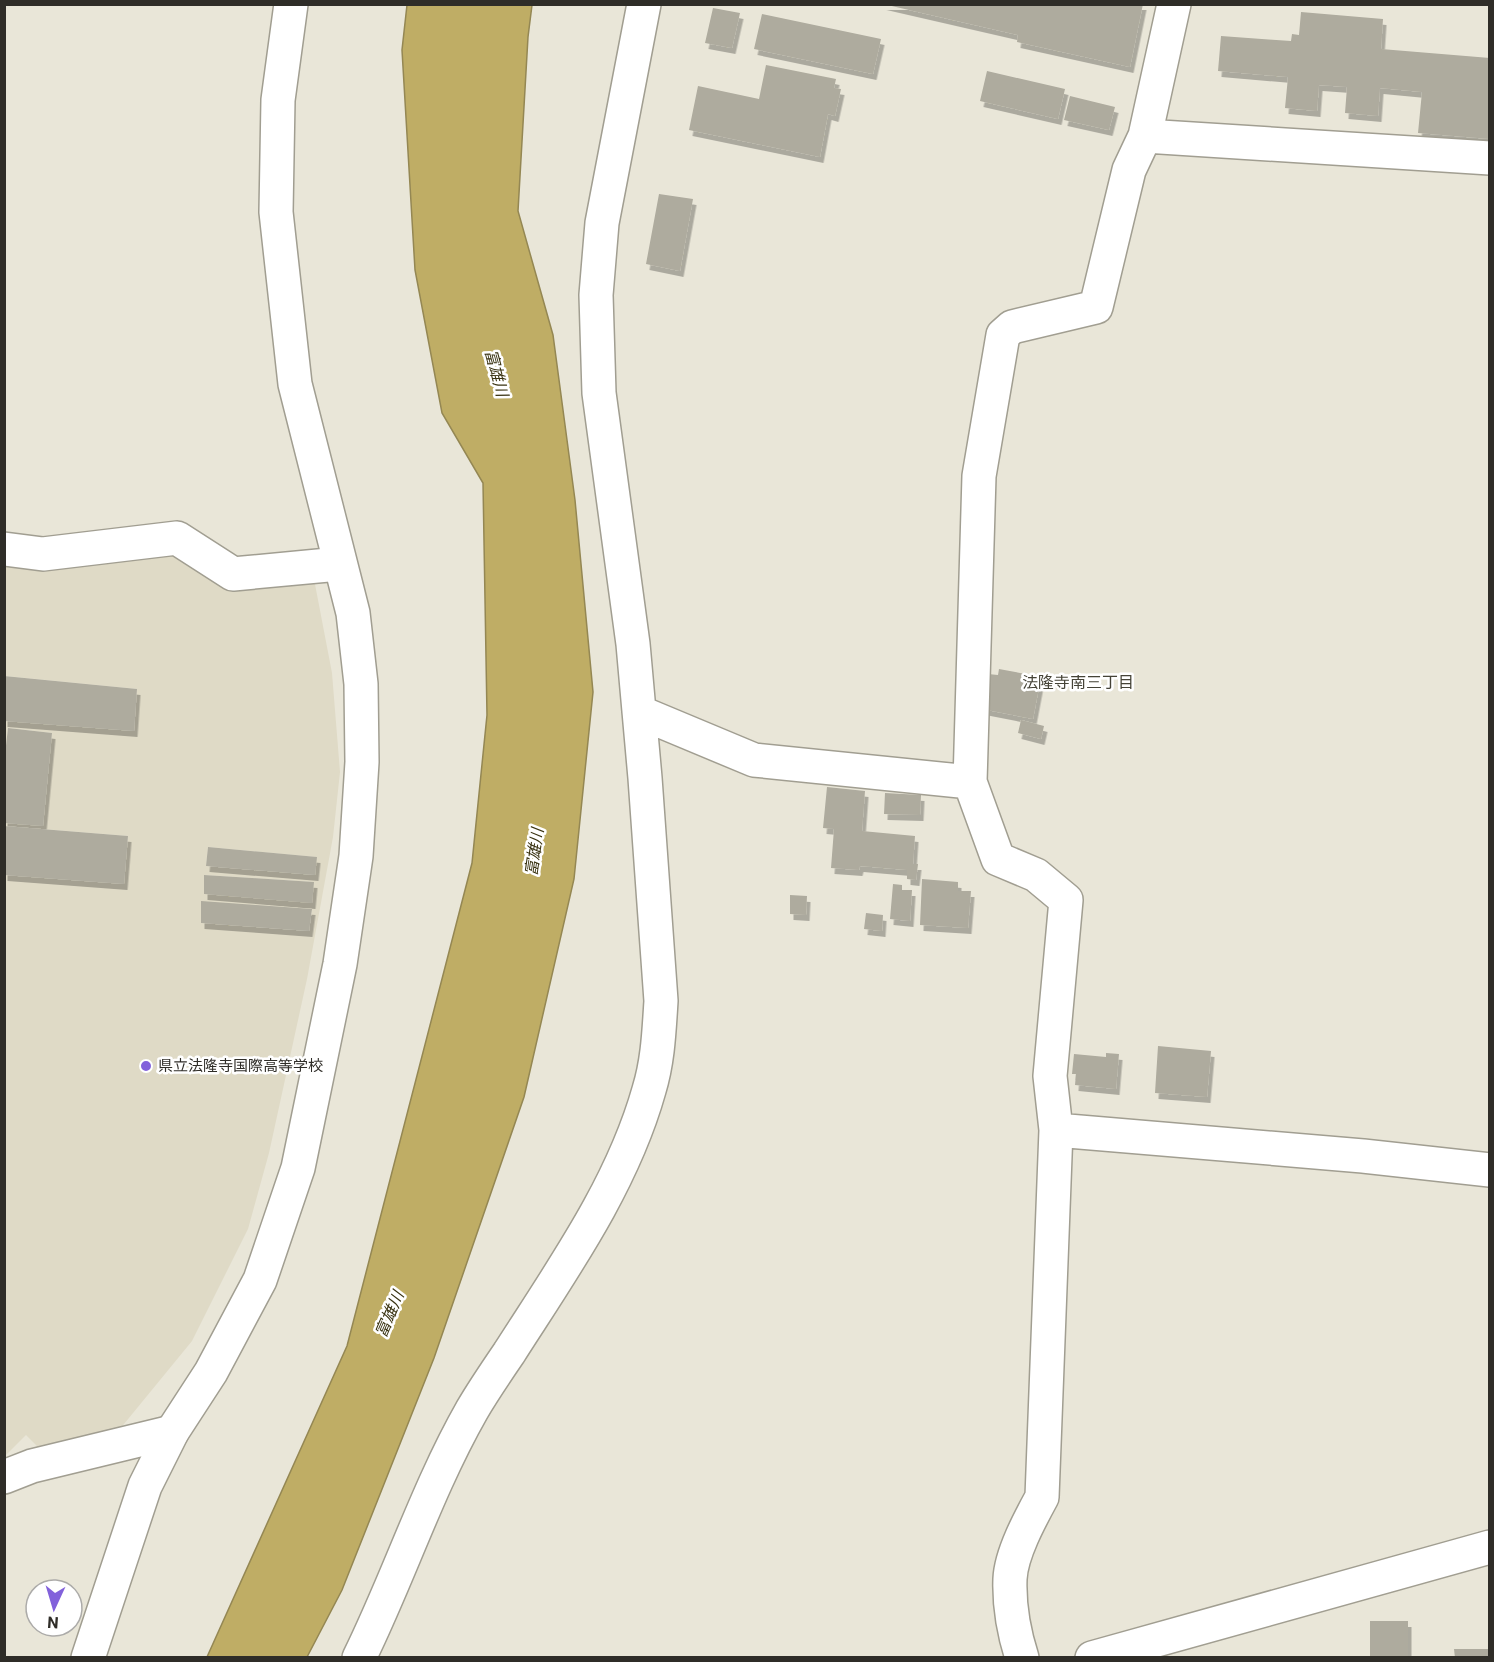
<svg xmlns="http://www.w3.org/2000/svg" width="1494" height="1662" viewBox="0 0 1494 1662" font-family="Roboto,'Noto Sans JP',sans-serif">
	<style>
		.built { fill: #dfdac6; fill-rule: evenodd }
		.water { fill: #bfad65; stroke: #948753; stroke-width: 1.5 }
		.building { fill: #aeab9e; filter: url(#shadow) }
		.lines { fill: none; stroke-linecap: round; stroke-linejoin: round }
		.minor-casing { stroke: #a19e91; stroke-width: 36 }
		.tertiary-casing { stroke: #a19e91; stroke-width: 36 }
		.minor { stroke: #fff; stroke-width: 33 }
		.tertiary { stroke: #fff; stroke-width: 33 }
		.poi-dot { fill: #8261db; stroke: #fff; stroke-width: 2 }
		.labels { text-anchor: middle; stroke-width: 5; stroke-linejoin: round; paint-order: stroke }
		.poi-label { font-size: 15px; fill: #2f2d28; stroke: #fff; text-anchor: start }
		.water-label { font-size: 16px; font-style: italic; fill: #393211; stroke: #fff }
		.neighbourhood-label { font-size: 16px; fill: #454337; stroke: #fff }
	</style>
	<defs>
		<filter id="shadow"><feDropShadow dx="3.5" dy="6" stdDeviation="0" flood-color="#0004"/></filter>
	</defs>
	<rect width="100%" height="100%" fill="#e9e6d8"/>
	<path class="built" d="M174,550L314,579L332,673L340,772L333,837L307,979L269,1153L248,1229L192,1341L115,1435L41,1450L26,1435L5,1456V875L124,884L128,836L5,826V823L43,826L52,733L8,728L5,763V721L134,731L137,689L5,676V563ZM208,847L316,857L315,875L206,866ZM204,875L313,882L312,902L204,894ZM201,902L312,910L309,931L201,923Z"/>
	<path class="water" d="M407,5H532L528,37L518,211L553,335L575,500L593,692L574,879L524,1097L434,1358L342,1590L307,1657H207L347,1346L472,863L487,715L483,483L442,413L415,270L402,50Z"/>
	<path class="building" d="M883,4H1143L1130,67L1017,42L1018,35Z
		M713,8L740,13L732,48L705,43Z
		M1301,12L1383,19L1381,49L1490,58V139L1418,133L1422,92L1380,88L1378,116L1345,113L1347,87L1319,85L1317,111L1285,108L1288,77L1218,71L1221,36L1291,41L1292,34L1299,35Z
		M762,14L881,39L873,74L754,49Z
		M766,65L836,79L834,88L841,89L835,116L828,114L820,157L689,130L698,86L759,99Z
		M987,71L1065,89L1058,119L980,101Z
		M1070,96L1115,107L1109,130L1064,120Z
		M659,194L693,199L680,271L646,264Z
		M999,669L1041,677L1033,719L982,709L988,674L998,675Z
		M4,676L137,689L134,731L4,721Z
		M1021,720L1044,726L1041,739L1018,733Z
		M8,728L52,733L43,826L4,823V763Z
		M827,787L865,791L862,831L915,836L913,864H918L916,880L907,879V870L860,866L859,870L831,868L834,829L823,828Z
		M885,793L921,795L920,815L884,814Z
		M4,826L128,836L124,884L4,875Z
		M208,847L317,857L315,875L206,866Z
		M204,875L314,882L312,903L204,894Z
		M922,879L958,882V891H971L968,928L920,925Z
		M893,884L902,885V890H912L910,921L890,919Z
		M790,895L807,896L806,915L790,914Z
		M201,901L312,909L309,931L201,923Z
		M866,913L883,915L882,931L864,929Z
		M1158,1046L1211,1051L1207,1097L1155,1093Z
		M1106,1053L1119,1054L1116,1089L1075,1085L1076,1074H1072L1074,1054L1106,1057Z
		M1370,1621H1408V1658H1370Z
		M1454,1649H1490V1658H1455Z"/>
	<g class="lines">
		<g class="minor-casing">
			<path id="minor" d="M1145,136L1174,4
				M4,549L43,554L177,538L233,574L339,564
				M639,712L754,760L970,782
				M1056,1130L1363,1156L1490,1170
				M4,1477L32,1466L172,1432
				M359,1658C399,1577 427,1489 472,1410C483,1391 496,1372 509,1353C562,1270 622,1186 649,1090C658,1061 659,1031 661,1001L645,778L633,644L599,393L596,295L602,223L644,4
				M1022,1658C1014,1633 1009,1606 1010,1579C1011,1554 1030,1519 1042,1497L1056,1130L1050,1076L1066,900L1036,875L998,859L970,782L979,476L1003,335L1012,327L1096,307L1129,170L1145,136L1490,158
				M1092,1658L1490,1547"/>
		</g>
		<g class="tertiary-casing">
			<path id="tertiary" d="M88,1658L145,1486L172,1432L211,1372L260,1280L298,1168L340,964L356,856L362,762L361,684L353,613L295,384L276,212L278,100L291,4"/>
		</g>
		<use href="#minor" class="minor"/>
		<use href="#tertiary" class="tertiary"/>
	</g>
	<circle class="poi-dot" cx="146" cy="1066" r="6"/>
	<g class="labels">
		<g class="poi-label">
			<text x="158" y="1071">県立法隆寺国際高等学校</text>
		</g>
		<g class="water-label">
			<text transform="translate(497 373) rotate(75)" y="6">富雄川</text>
			<text transform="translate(534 852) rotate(-82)" y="6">富雄川</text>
			<text transform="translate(389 1314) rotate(-67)" y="6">富雄川</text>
		</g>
		<g class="neighbourhood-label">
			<text x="1078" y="688">法隆寺南三丁目</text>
		</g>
	</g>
	<rect width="1494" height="1662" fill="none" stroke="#2f2d28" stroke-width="12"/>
	<g transform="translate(54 1608) rotate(184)"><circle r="28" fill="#ffffff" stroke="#acaba9" stroke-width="1.5"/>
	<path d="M0-4.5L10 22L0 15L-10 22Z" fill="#8261db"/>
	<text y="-9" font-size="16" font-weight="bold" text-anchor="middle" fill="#2f2d28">N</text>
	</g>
</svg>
